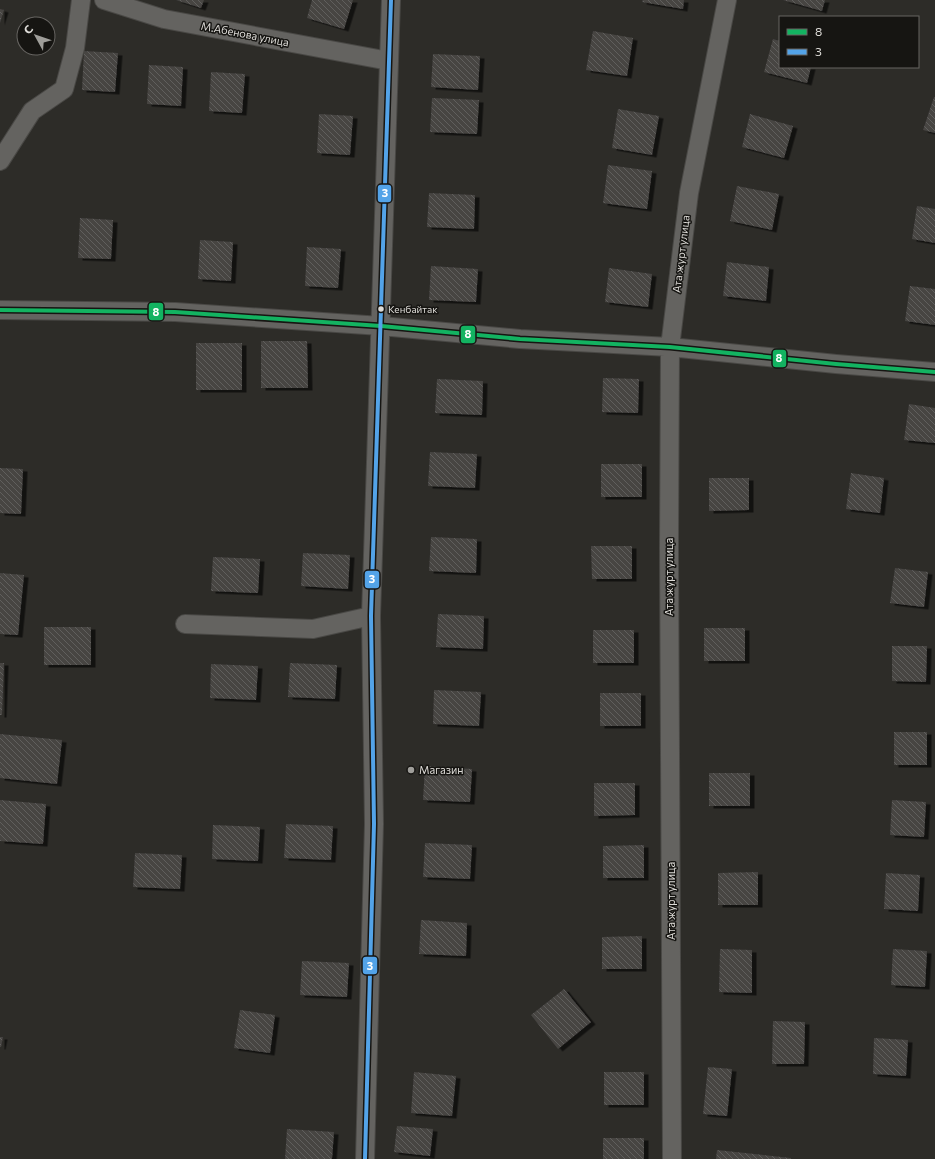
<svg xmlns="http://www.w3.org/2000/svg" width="935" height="1159" viewBox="0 0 935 1159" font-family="Commissioner,sans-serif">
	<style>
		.building { fill: url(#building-back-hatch); filter: url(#shadow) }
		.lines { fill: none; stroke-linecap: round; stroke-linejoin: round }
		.minor-casing { stroke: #494845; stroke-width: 20 }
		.minor { stroke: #646360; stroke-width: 18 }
		.bus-1-casing { stroke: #161512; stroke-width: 7 }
		.bus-2-casing { stroke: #161512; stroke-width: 7 }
		.bus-1 { stroke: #13b361; stroke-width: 4 }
		.bus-2 { stroke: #53a3e8; stroke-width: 4 }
		.bus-dot { fill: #dddbd7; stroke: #161512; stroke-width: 1.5 }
		.poi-dot { fill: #9f9e9a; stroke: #161512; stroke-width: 1.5 }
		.labels { text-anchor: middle; stroke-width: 3; stroke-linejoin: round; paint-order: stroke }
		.bus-label { font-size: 10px; fill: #dddbd7; stroke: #161512; text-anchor: start }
		.street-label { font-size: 11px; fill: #dddbd7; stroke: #161512 }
		.poi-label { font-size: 11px; fill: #dddbd7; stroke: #161512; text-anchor: start }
		.line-badge { stroke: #161512; stroke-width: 1.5 }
		.badge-label { font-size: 11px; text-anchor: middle; font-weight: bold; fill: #fff }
	</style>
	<defs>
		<pattern id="building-back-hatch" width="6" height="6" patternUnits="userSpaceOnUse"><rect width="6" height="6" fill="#464442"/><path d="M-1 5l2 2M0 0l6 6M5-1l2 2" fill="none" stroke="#605e5d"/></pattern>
		<filter id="shadow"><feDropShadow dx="4.5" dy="2.5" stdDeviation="0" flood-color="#0009"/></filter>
	</defs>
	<rect width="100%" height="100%" fill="#2d2c28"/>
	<path class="building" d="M176,0H204L201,8Z
		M312,0H353L344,29L307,18Z
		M643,0H684L683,9L642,2Z
		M783,0H825L822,11Z
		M0,9L4,10L0,23Z
		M593,31L633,38L627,76L586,70Z
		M773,39L780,41V67H811L807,83L764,72Z
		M84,51L118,53L115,92L82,90Z
		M433,54L480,56L478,90L431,87Z
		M149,65L183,67L181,106L147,104Z
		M211,72L245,74L242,113L209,111Z
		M934,97H935V133L923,130Z
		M432,98L479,100L477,134L430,132Z
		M618,109L659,116L652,155L612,148Z
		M319,114L353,116L350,155L317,153Z
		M750,114L793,126L784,158L742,147Z
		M608,165L652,171L647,209L603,203Z
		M737,186L779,194L772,230L730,221Z
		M429,193L475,195L474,229L427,227Z
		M917,206L935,209V243L912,239Z
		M80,218L113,220L111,259L78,258Z
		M200,240L233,242L231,281L198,279Z
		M307,247L341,249L338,288L305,286Z
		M727,262L769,267L766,301L723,296Z
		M431,266L478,269L476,302L429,300Z
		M609,268L652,274L648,307L605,302Z
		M910,286L935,289V325L905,321Z
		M261,341H307L308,388H261Z
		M196,343H242V390H196Z
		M603,378L639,379L638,413L602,412Z
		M437,379L483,381L482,415L435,413Z
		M909,404L935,408V443L904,440Z
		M430,452L477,454L475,488L428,486Z
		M601,464H642V497H601Z
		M0,468L23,469L21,514L0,513Z
		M851,473L884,478L880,513L846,509Z
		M709,478H749V510L709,511Z
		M431,537L477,539L476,573L429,571Z
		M591,546H632V579H592Z
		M303,553L350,555L348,589L301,586Z
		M213,557L260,559L258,593L211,591Z
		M895,568L928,572L924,607L890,603Z
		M0,573L24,575L18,635L0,634Z
		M438,614L484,616L483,649L436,647Z
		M44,627H91V665H44Z
		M704,628H745V661H704Z
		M593,630H634V663H593Z
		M892,646H927L926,682L892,681Z
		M0,663H4L2,715H0Z
		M290,663L337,665L335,699L288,697Z
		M211,664L258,666L256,700L210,698Z
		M434,690L481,692L479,726L433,724Z
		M600,693H641V726H600Z
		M894,732H927V765H894Z
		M0,734L62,740L57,784L0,778Z
		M425,766L472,769L470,802L423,800Z
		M709,773H750V806H709Z
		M594,783H635V815L594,816Z
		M0,800L46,804L43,844L0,841Z
		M892,800L926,802L924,837L890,835Z
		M286,824L333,826L331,860L284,858Z
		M213,825L260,827L258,861L212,859Z
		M425,843L472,845L470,879L423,877Z
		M644,845V878H603V846Z
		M135,853L182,855L180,889L133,887Z
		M758,872V905H718V873Z
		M886,873L920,875L918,911L884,909Z
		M421,920L467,923L466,956L419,954Z
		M642,936V969H602V937Z
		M720,949L752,950V993L719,992Z
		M893,949L927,951L925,987L891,985Z
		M302,961L349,963L347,997L300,995Z
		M564,989L591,1022L558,1049L531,1015Z
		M240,1010L275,1015L270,1053L234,1048Z
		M773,1021L805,1022L804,1064H772Z
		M0,1037H3L1,1047H0Z
		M874,1038L908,1040L906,1076L873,1074Z
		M708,1067L732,1069L727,1116L703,1114Z
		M414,1072L456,1076L452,1116L411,1113Z
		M604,1072H644V1105H604Z
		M397,1126L433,1129L430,1156L394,1152Z
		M287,1129L334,1132L332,1159H285Z
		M603,1138H644V1159H603Z
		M717,1150L791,1158V1159H716Z"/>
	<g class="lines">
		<g class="minor-casing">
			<path id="minor" d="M104,0L164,19L389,61
				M0,161L32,111L64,89L75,48L81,0
				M0,310L175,312L381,326L520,339L670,347L836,364L935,372
				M185,624L313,629L371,616
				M365,1159L374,824L371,616L391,0
				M672,1159L669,548L670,347L689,193L727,0"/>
		</g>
		<use href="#minor" class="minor"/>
		<g class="bus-1-casing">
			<path id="bus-1" d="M0,310L175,312L381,326L520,339L670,347L836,364L935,372"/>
		</g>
		<g class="bus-2-casing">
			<path id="bus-2" d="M365,1159L374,824L371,616L391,0"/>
		</g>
		<use href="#bus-1" class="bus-1"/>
		<use href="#bus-2" class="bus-2"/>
	</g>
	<circle class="bus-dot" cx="381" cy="309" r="3.5"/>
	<circle class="poi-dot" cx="411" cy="770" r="4"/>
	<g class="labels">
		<g class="bus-label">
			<text x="388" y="313">Кенбайтак</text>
		</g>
		<g class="street-label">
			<text transform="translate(245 34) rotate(11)" y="4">М.Абенова улица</text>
			<text transform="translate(681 254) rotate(-83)" y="4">Ата журт улица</text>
			<text transform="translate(669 577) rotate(-90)" y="4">Ата журт улица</text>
			<text transform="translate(671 901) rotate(-90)" y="4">Ата журт улица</text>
		</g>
		<g class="poi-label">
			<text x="419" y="774">Магазин</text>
		</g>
	</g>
	<g class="line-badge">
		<rect x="377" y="184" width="15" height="19" rx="4" fill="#53a3e8"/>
		<rect x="148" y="302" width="16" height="19" rx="4" fill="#13b361"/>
		<rect x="460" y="325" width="16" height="19" rx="4" fill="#13b361"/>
		<rect x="772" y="349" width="15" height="19" rx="4" fill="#13b361"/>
		<rect x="364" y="570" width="16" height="19" rx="4" fill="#53a3e8"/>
		<rect x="362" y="956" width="16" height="19" rx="4" fill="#53a3e8"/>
	</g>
	<g class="badge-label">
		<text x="385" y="197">3</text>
		<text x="156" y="316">8</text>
		<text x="468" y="338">8</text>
		<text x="779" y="362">8</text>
		<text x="372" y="583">3</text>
		<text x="370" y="970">3</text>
	</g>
	<rect x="779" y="16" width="140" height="52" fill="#161512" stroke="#666461"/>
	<rect x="787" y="29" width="20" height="6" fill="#13b361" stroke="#666461"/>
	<text x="815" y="36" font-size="12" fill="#dddbd7">8</text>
	<rect x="787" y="49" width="20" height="6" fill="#53a3e8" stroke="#666461"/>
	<text x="815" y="56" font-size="12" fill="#dddbd7">3</text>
	<g transform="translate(36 36) rotate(310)"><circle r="19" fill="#161512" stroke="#666461"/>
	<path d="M0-3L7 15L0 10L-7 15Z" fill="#9f9e9a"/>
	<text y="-6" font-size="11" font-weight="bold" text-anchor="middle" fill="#dddbd7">С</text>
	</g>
</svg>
